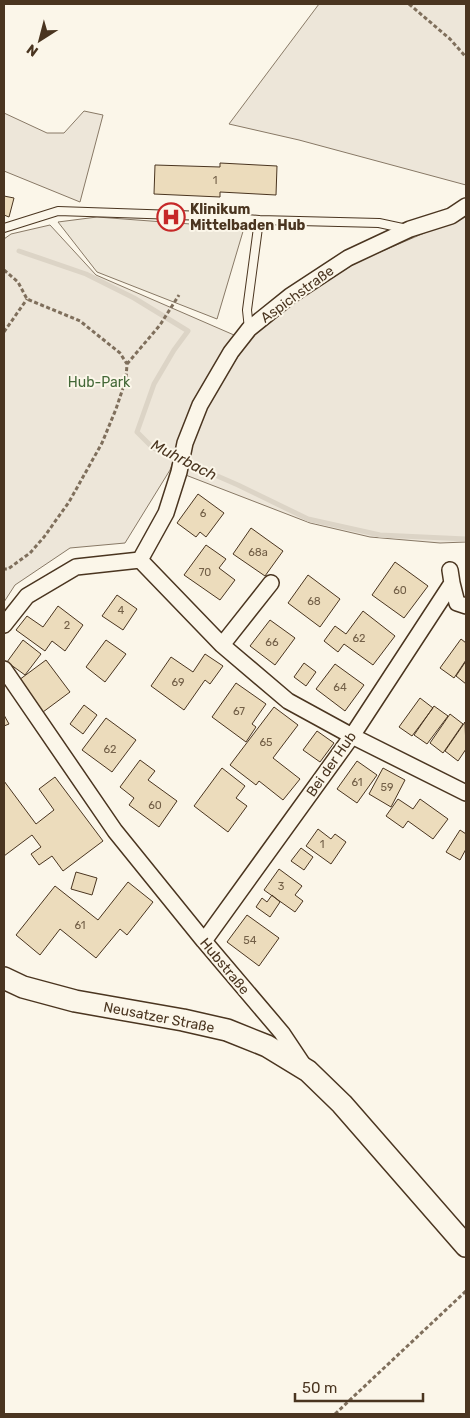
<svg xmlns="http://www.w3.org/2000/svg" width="470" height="1418" viewBox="0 0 470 1418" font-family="Rubik,sans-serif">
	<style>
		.green { fill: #ede6d9; stroke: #887966 }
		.parking { fill: #ede7d9; stroke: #887966 }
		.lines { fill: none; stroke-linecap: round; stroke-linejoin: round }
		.stream { stroke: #dcd4c6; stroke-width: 5 }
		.building { fill: #ecdcbc; stroke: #4a3520 }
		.service-casing { stroke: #4a3520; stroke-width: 10 }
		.minor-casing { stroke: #4a3520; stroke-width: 18 }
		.secondary-casing { stroke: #4a3520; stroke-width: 24 }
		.path { stroke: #7f6f5c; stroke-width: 3; stroke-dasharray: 4 2.5; stroke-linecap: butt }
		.service { stroke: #fbf6e9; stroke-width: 8 }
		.minor { stroke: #fbf6e9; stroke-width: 15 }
		.secondary { stroke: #fbf6e9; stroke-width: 21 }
		.labels { text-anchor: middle; stroke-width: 4; stroke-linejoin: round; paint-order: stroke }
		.number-label { font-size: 11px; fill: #725f47 }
		.poi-label { font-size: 14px; font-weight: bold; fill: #4a3520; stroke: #fbf6e9; text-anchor: start }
		.street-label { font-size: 14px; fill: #4a3520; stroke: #fbf6e9 }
		.park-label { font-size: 14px; fill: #436837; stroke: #fbf6e9 }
		.water-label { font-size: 15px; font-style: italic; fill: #4a3520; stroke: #fbf6e9 }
	</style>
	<rect width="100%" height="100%" fill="#fbf6e9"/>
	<path class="green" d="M319,4H466V185L299,140L229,124Z
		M84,111L103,115L80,202L4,171V113L47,133H64Z
		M466,213V542L440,543L370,537L310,523L183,474L198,424L222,381L249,340L267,322L310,291L359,261L457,219Z
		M50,225L96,275L234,335L195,398L170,470L125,543L70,548L15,585L4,602V239L11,234Z"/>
	<path class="parking" d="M97,217L244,228L217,319L97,272L58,222Z"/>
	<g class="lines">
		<path class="stream" d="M19,251L86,274L134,298L188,331L174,350L154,384L137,432L153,448L238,485L308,519L380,535L466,539"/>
	</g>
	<path class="building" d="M220,163L277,166L276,195L220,192V197L154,194L155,165L220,167Z
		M4,196L14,198L9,217L4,215Z
		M198,494L224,513L206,537L200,532L196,537L177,523Z
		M251,528L283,551L265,576L233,554Z
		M206,545L226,559L219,568L235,580L220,600L184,575Z
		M395,562L428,586L404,618L372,595Z
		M308,575L340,599L320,627L288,603Z
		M117,595L137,609L123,630L102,616Z
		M58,606L83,625L65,651L52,641L45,651L16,630L27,616L43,627Z
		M363,611L395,636L373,665L344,644L338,652L324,641L335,626L346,634Z
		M270,620L295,638L275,665L250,646Z
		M461,639L466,643V660L454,678L440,668Z
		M23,640L41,654L25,675L7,662Z
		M106,640L126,654L105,682L86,667Z
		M205,654L223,666L210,684L205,680L184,710L151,686L171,657L193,672Z
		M46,660L70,692L43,712L19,680Z
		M466,661V684L456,676Z
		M304,663L316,672L306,686L294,677Z
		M335,664L364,685L345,711L316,689Z
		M236,683L266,704L252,724L256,727L246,742L212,717Z
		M420,698L433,708L412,736L399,727Z
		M84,705L97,715L83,734L70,724Z
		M434,706L448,716L427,744L414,735Z
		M274,707L298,725L273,758L300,779L283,800L259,781L256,785L230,765Z
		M450,714L463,724L443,753L430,743Z
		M4,715L9,724L4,726Z
		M106,718L136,740L112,772L82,750Z
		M465,722L466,749L458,761L445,751Z
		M317,731L334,743L320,762L303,750Z
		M140,760L155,771L148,780L177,801L159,827L129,805L134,798L120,787Z
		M357,761L377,775L357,803L337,789Z
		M222,768L245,786L236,798L247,806L228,832L194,806Z
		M383,768L405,780L391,807L369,794Z
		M55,777L103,841L63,871L52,856L39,865L31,854L41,847L32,835L4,856V781L36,824L54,810L39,789Z
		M398,799L413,809L420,799L448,819L433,839L408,821L403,828L386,816Z
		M318,829L331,839L335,834L346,842L331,864L306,846Z
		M460,830L466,834V849L460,860L446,852Z
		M301,848L313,857L304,870L291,861Z
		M279,869L302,886L295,895L303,901L295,912L264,890Z
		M76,872L97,878L92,895L71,889Z
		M128,882L153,902L127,935L120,929L96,958L60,929L40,955L16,935L55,886L98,920Z
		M272,895L280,902L270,917L256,907L262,898L267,902Z
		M247,915L279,938L259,966L227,942Z"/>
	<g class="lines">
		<g class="service-casing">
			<path id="service" d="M259,220L379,223L407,229
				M4,228L58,211L206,216L259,220L247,310L249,329"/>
		</g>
		<g class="minor-casing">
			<path id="minor" d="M140,560L166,513L179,472L185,443L200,405L231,352L249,329L290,296L348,258L410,229L451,216L466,206
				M140,560L222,645L288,701L352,736L466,793
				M452,583L457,603L466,606
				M4,625L27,596L76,567L140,560
				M222,645L271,583
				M4,669L115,831L204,941L282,1033L304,1066
				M204,941L352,736L452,583L450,570"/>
		</g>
		<g class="secondary-casing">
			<path id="secondary" d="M4,978L23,987L75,1001L183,1020L227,1030L267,1046L308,1071L342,1104L466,1246"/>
		</g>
		<path class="path" d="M409,4L450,39L466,57
			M4,270L18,282L27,299L80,321L120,353L127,364L126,379L116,409L102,443L69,502L44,537L30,553L8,569H4
			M4,332L27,299
			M127,364L160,325L179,295
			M335,1414L466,1291"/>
		<use href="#service" class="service"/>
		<use href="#minor" class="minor"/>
		<use href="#secondary" class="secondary"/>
	</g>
	<defs>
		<g id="hospital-ring" transform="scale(1.4375)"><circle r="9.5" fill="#fbf6e9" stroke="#c62828" stroke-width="1.5"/><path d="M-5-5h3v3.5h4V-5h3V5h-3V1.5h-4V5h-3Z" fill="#c62828"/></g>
	</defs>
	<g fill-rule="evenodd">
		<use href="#hospital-ring" x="171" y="217"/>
	</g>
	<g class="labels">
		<g class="number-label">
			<text x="215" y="184">1</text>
			<text x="203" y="517">6</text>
			<text x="258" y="556">68a</text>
			<text x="205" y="576">70</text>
			<text x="400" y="594">60</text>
			<text x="314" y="605">68</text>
			<text x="121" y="614">4</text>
			<text x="67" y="629">2</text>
			<text x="359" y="642">62</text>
			<text x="272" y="646">66</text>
			<text x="178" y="686">69</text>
			<text x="340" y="691">64</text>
			<text x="239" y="715">67</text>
			<text x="266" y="746">65</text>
			<text x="110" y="753">62</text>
			<text x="357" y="786">61</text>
			<text x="387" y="791">59</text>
			<text x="155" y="809">60</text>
			<text x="322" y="848">1</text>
			<text x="281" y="890">3</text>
			<text x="80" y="929">61</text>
			<text x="250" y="944">54</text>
		</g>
		<g class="poi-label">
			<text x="190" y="214">Klinikum<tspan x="190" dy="16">Mittelbaden Hub</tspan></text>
		</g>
		<g class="street-label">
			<text transform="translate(297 294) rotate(-36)" y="5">Aspichstraße</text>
			<text transform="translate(331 764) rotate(-55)" y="5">Bei der Hub</text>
			<text transform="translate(225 966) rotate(50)" y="5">Hubstraße</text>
			<text transform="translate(159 1017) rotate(11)" y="5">Neusatzer Straße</text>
		</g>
		<g class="park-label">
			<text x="99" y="387">Hub-Park</text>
		</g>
		<g class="water-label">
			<text transform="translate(184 460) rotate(27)" y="5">Muhrbach</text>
		</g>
	</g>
	<rect width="470" height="1418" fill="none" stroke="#4a3520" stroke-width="10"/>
	<g transform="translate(40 40) rotate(216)" stroke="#fbf6e9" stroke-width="4" paint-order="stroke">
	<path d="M0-4L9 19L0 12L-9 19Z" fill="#4a3520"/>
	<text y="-8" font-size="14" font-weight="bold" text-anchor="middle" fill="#4a3520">N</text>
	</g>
	<path d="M295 1393v8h128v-8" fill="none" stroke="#4a3520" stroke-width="2.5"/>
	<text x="302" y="1393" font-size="15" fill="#4a3520" stroke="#fbf6e9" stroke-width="4" paint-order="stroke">50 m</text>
</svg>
